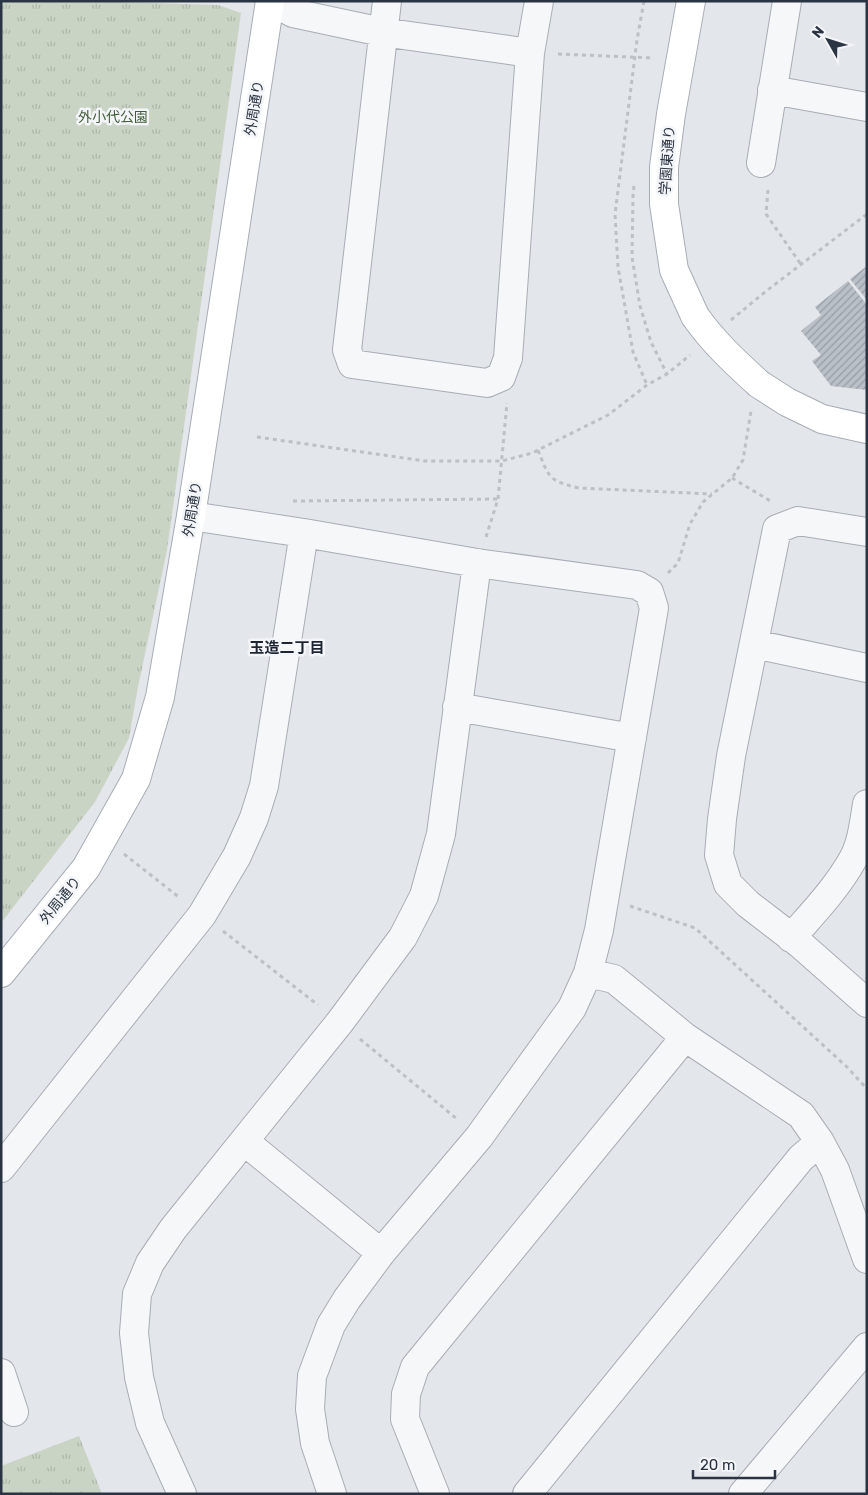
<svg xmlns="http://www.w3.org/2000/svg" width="868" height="1495" viewBox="0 0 868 1495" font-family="Rubik,'Noto Sans JP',sans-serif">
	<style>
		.park { fill: url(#park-tufts) }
		.building { fill: url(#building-hatch) }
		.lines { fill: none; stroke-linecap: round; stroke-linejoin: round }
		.street-casing { stroke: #a8adb5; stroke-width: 30 }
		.secondary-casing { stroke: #a8adb5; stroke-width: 30 }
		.path { stroke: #bdc0c6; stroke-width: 3; stroke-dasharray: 4 4; stroke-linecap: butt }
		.street { stroke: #f6f7f9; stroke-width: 28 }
		.secondary { stroke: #fff; stroke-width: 28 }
		.secondary-bridge-casing { stroke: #a8adb5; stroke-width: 30; stroke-linecap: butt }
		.secondary-bridge { stroke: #fff; stroke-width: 28 }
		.labels { text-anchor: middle; stroke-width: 5; stroke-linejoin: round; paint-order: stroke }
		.street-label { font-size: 14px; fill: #2b3442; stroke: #f3f5f8 }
		.park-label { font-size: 14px; fill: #415e39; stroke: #f3f5f8 }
		.neighbourhood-label { font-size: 15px; font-weight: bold; fill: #1d2533; stroke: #f3f5f8 }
	</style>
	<defs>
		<pattern id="park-tufts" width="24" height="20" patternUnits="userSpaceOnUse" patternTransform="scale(1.25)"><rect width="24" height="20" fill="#c9d4c5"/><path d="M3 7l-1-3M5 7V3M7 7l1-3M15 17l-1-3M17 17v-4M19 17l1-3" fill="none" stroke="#adb7aa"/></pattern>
		<pattern id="building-hatch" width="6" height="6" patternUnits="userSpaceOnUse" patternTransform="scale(1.25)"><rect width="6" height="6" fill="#bac0c7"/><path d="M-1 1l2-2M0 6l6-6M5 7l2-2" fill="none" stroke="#979da3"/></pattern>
	</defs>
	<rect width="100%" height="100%" fill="#e3e6eb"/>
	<path class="park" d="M1,1H85L218,5L241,13L167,550L138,687L129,738L95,802L1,923Z
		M79,1436L102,1494H1V1466Z"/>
	<path class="building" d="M867,266V300L850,279Z
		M848,281L867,305V390L831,386L812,361L821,355L801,331L821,315L815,307Z"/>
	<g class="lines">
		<g class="street-casing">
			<path id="street" d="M271,1L293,13L382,32L530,53
				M387,1L347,350L352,364L487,383L501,377L508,358L530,53L539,1
				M772,90L867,107
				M761,163L787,1
				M191,516L304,533L477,563L637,585L649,592L654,608L599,930L588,973L572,1008L479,1137L381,1253L347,1299L331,1325L312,1376L310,1409L315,1443L332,1494
				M867,532L798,521L777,529L731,756L722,819L719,855L728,884L748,904L800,944L867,1003
				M754,644L867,668
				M457,707L632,738
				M791,938C813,913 837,888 853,859C862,843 864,822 867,804
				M588,973L614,979L685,1037L801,1115L820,1142L835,1170L867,1259
				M244,1141L381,1253
				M1,1168L202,915L237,856L254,818L264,786L304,533
				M1,1373L14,1412
				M182,1494L150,1423L139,1377L134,1333L137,1294L150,1263L173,1229L340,1022L403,937L424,896L441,834L477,563
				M435,1494L405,1419L406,1394L415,1367L685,1037
				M527,1494L801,1158L820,1142
				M743,1494L867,1347"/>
		</g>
		<g class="secondary-casing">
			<path id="secondary" d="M691,1L671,114L664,167V204L674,270L695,316
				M759,384L787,402L822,419L867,429
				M1,973L86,868L136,779L160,697L191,516L270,1"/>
		</g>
		<path class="path" d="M644,1L637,40L615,214L618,267L633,352L647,385
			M558,54L654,58
			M634,186L633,196L632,257L640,306L651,342L667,374
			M768,190L766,214L802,266
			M731,320L765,292L867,214
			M257,437L425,461H502L532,453L608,415L647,385L667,374L690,355
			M538,450C549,478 549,481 579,488L712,494
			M732,478L772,502
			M293,501L498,499
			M486,537L498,499L507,403
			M668,573L678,563L690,524L703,502L732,478L743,460L751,411
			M124,854L180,898
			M630,906L695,928L847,1067L867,1089
			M223,931L318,1005
			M360,1039L457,1119"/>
		<use href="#street" class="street"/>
		<use href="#secondary" class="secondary"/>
		<g class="secondary-bridge-casing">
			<path id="secondary-bridge" d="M695,316C713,342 736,363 759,384"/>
		</g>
		<use href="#secondary-bridge" class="secondary-bridge"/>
	</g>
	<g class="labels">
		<g class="street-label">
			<text transform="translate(254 108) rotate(-81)" y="5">外周通り</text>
			<text transform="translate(667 160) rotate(-86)" y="5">学園東通り</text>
			<text transform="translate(192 509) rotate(-81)" y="5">外周通り</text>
			<text transform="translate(60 900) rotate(-51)" y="5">外周通り</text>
		</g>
		<g class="park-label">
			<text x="113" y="122">外小代公園</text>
		</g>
		<g class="neighbourhood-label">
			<text x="287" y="653">玉造二丁目</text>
		</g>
	</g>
	<rect width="868" height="1495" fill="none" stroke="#2b3442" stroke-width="5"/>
	<g transform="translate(828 40) rotate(309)" stroke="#f3f5f8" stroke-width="4" paint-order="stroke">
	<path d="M0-4L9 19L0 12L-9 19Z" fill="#2b3442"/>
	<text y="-8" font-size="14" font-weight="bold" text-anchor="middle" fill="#2b3442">N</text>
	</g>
	<path d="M693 1470v8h82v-8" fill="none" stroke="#2b3442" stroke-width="2.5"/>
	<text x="700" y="1470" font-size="15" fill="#2b3442" stroke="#f3f5f8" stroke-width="4" paint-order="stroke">20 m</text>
</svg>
